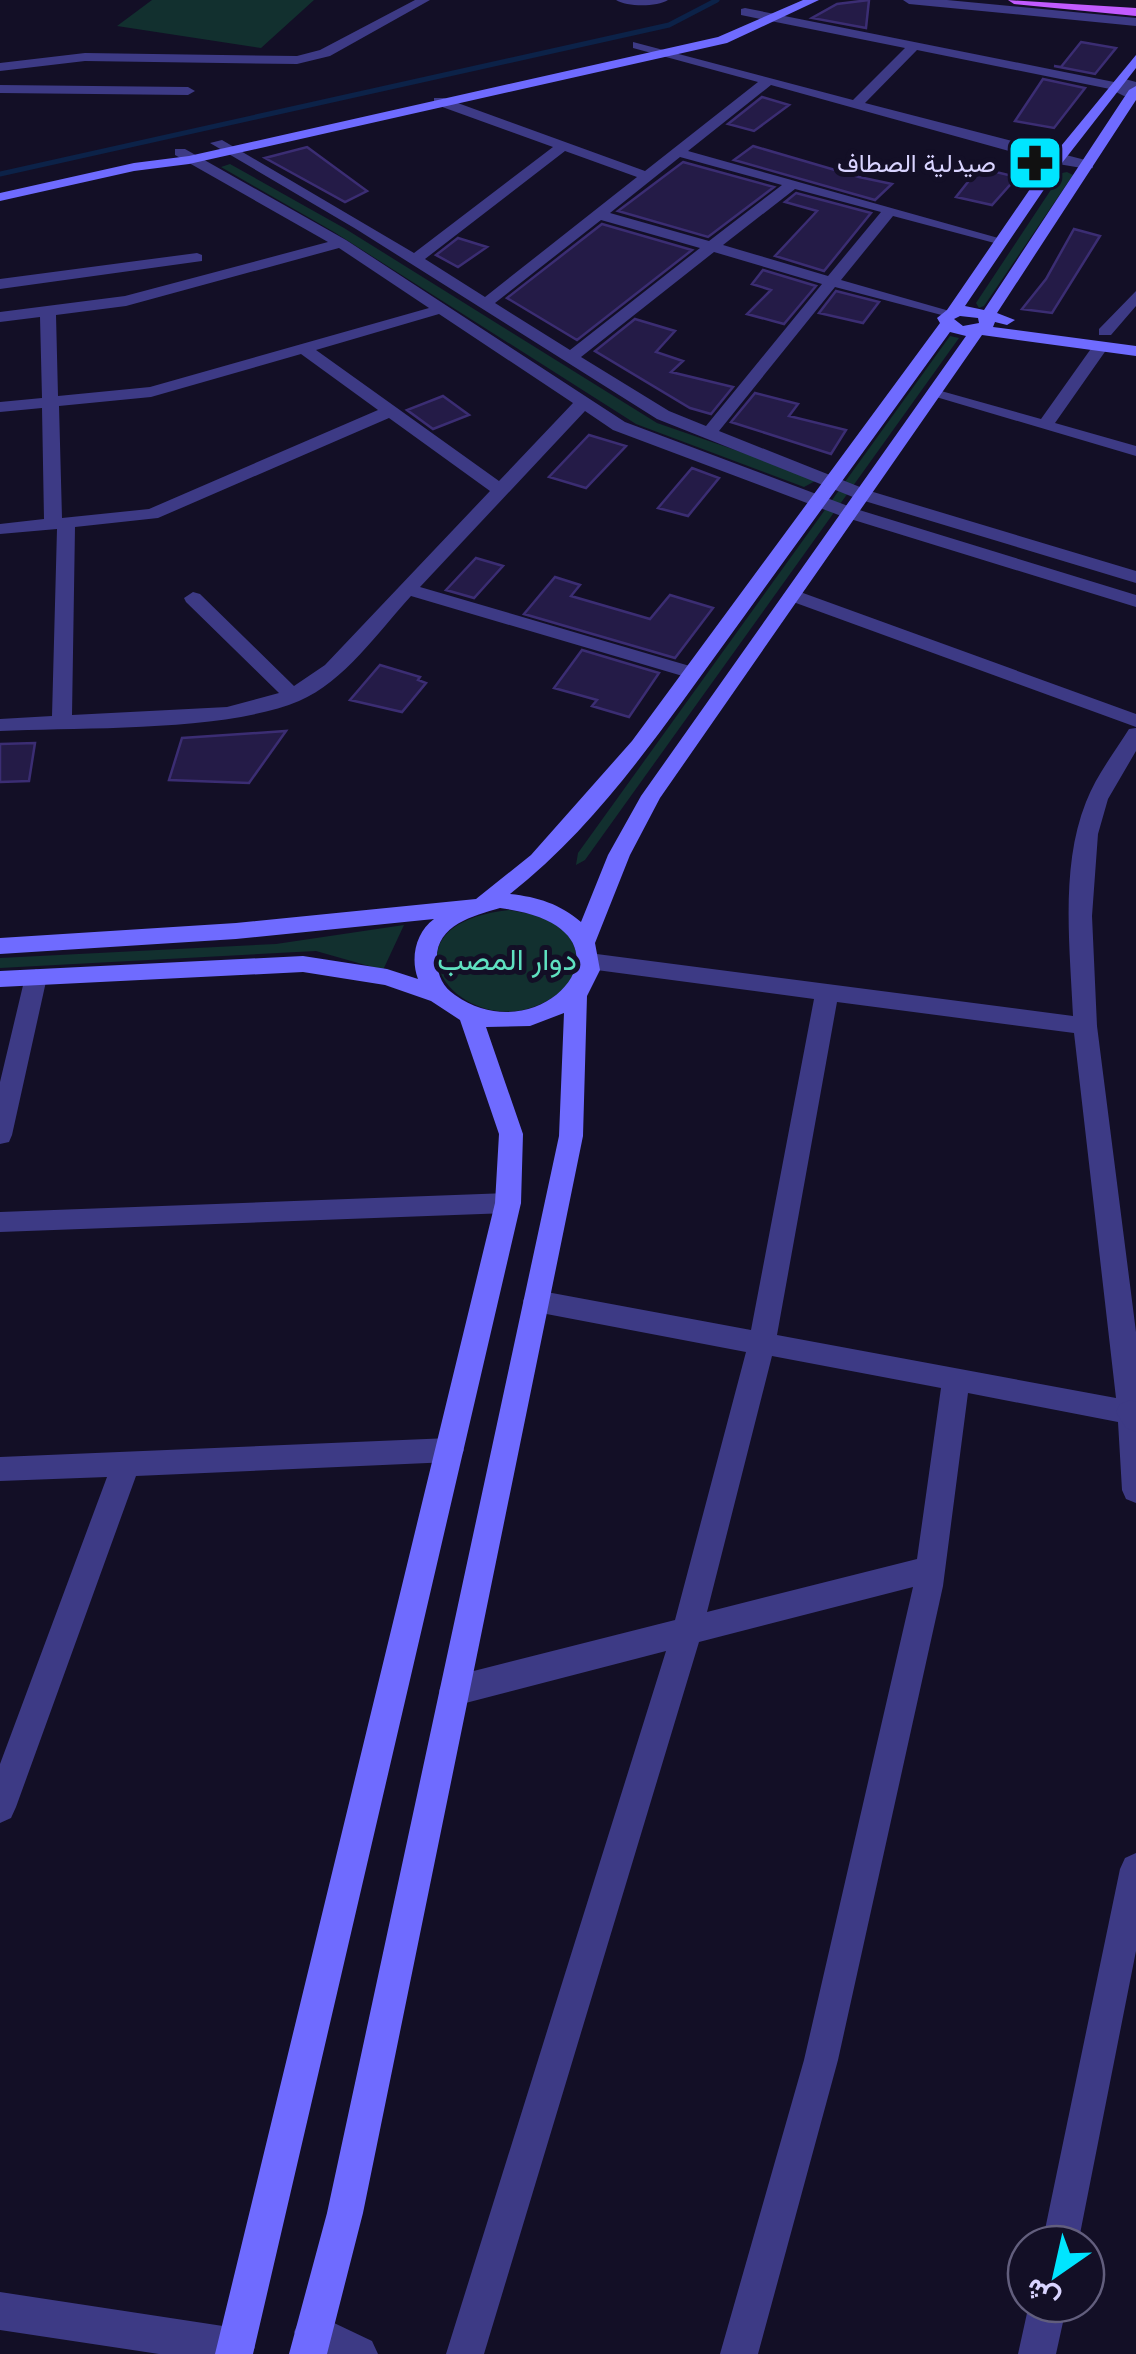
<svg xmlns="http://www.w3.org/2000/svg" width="1136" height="2354" viewBox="0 0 1136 2354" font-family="Quicksand,Vazirmatn,sans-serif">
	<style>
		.green { fill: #12302f }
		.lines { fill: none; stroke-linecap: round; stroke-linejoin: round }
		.stream { stroke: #0c2248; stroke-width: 5 }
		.building { fill: #241b47; stroke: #3b2d73; stroke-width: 2.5 }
		.minor { fill: #3d3a85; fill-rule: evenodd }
		.tertiary { fill: #3d3a85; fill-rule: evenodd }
		.secondary { fill: #6f6bff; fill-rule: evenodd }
		.primary { fill: #c25bff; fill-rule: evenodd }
		.labels { text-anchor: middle; stroke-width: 10; stroke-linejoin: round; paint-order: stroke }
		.far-poi-label { font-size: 25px; fill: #d9d4ff; stroke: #130f26; text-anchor: end }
		.park-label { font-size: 30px; fill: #5fe0c0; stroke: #130f26 }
	</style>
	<rect width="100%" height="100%" fill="#130f26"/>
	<path class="green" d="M152,0H314L261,48L117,26Z
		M230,164L344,228L657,423L819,479L804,487L636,424L334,232L221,167Z
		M1067,172L1073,175L984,306L979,308L976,303L1062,173Z
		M950,336L959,338L585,860L576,865L578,853Z
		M509,910C524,913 542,915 554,923C581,939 585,973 559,993C472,1060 362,926 509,910Z
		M404,925L383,970L316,951L0,968V958L276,944Z"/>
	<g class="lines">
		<path class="stream" d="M0,174L669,25L717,0"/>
	</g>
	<path class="building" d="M869,0L866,28L812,18L837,4Z
		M1081,42L1116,48L1095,74L1054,66L1061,67Z
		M1043,79L1085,88L1054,128L1015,121Z
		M762,97L789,105L754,131L728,124Z
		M753,146L859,177L892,184L875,200L734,160Z
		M307,147L367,191L345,202L265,158Z
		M683,162L774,187L708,237L618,211Z
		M979,168L1017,177L992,205L956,197Z
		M796,193L871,213L824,271L775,256L817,211L785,202Z
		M602,224L692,250L577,340L507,298Z
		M1074,229L1100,236L1052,313L1022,309L1046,279Z
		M458,238L487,247L458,267L436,255Z
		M763,270L816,286L784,324L747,314L771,290L752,284Z
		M836,291L879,302L863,323L819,313Z
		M635,319L675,331L656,352L683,361L671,372L733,387L711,414L690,408L595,351Z
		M755,393L798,404L789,416L846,430L831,454L731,422Z
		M443,396L469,415L433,429L407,410Z
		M589,435L626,446L586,488L549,477Z
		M692,468L719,478L688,516L658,508Z
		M476,558L503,566L474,598L446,590Z
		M555,577L580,585L571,596L650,619L670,595L713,608L675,658L524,614Z
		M582,650L659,673L629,717L592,706L597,700L554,688Z
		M380,665L420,677L418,680L426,683L402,712L350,700Z
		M286,731L249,783L169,780L182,738Z
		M35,743L29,781L0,782V744Z"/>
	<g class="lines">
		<path class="minor" d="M415,0H430L330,56L297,64L85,61L0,71V63L85,53L297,56L320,50Z
			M616,0H668C657,7 627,7 616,0Z
			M903,0H947L1136,18V26L909,4Z
			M745,8L1114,82L1125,79L1136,82V94L1124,96L1110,89L917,50L865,103L1093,162V168L1088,169L1052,163L771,85L688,151L1009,241L1002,245L893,216L841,280L953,312V318L835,287L719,431L870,491L1136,571V583L858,499L657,419L356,229L210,143L222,140L414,253L553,147L434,104V98H444L645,171L758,82L633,48V42L853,100L905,48L741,15V9ZM565,151L637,177L485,297L425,259ZM680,157L782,185L709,241L610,213ZM795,189L881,212L828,276L723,245ZM601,220L700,248L570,350L495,303ZM714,252L822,284L706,426L669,411L581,357Z
			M0,85L188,87L195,91L188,95L0,93Z
			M175,149H185L346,240L625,422L856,509L1136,595V607L844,517L613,430L585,411L420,587L700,669V677H686L411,596C379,631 344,682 299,701C225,732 83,727 0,731V719L52,716L57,529L0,534V524L44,519L42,408L0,412V402L42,398L40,317L0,322V312L125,296L328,242L175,155ZM339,248L429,308L150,387L58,396L56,315L126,306ZM439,314L573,403L499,481L316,350ZM301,354L378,410L149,509L62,518L59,406L151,397ZM389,418L490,491L325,665L294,686L200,594L193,592L184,598L186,602L279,693L227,707L72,715L75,527L158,518Z
			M197,253L202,255V261L0,289V279Z
			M1136,291V306L1111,335H1099V329Z
			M1095,343L1109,346L1055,423L1136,446V456L926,394L934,389L1041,419Z
			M792,589L1136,714V727L785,599L783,595Z
			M1136,728V751L1108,799L1098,834L1092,916L1097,1026L1136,1332V1503L1126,1499L1122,1490L1118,1422L968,1393L943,1586L838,2060L758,2354H720L804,2060L913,1587L699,1642L484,2354H446L666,1651L454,1706L443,1701L439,1691L443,1681L454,1676L675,1620L746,1352L536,1312L527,1309L523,1301L527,1293L536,1290L751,1330L814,999L589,969L578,961L589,953L1073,1016C1070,947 1060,867 1086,802C1096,776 1114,753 1129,729ZM837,1002L1074,1033L1116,1398L777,1335ZM772,1356L941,1388L917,1559L707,1612Z
			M36,969L47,977L12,1135L9,1142L0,1144V1082L25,977Z
			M508,1193L517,1196L521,1203L517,1210L508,1213L0,1232V1212Z
			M450,1438L460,1441L464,1450L460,1459L450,1462L136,1476L16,1807L11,1818L0,1823V1764L107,1477L0,1481V1457Z
			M1136,1853V1951L1078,2244H1042L1120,1869L1125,1858Z
			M0,2292L236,2328L249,2334L255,2347L252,2354H159L0,2330Z
			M1029,2304H1067L1056,2354H1018Z
			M313,2313L372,2341L378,2354H318L300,2345L294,2332L300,2319Z"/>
		<path class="tertiary" d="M1130,1400L1136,1402V1432L1126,1428L1116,1412L1120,1404Z"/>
		<path class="secondary" d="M803,0H819L727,43L189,164L134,171L0,201V193L134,163L189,156L718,37Z
			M1136,55V68L1062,163L965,306L984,310L1129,90L1136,86V100L997,313L1015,320L1007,325L995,322L993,327L1136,346V356L982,335L660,798L630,855L595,943L600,970L587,996L583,1136L363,2213L327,2354H289L327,2213L559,1136L564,1013L530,1026L486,1027L523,1134L521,1203L253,2354H215L495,1203L499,1134L460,1020L431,1001L385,985L303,972L0,987V971L303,956L387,969L418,979C410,958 416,932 434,919L236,939L0,954V938L236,923L476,899L531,855L632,741L940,323L937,318L947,310L1052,157ZM960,316L978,318L979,323L963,326L954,319ZM950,332L966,336L641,796L608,855L581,922C560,904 538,897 510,894C599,824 661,730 727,640C801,537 876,435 950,332ZM500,908C653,927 544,1058 455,995C443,987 438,976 437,962C434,926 472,916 500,908Z"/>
		<path class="primary" d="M1008,0L1136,8V16L1014,4Z"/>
	</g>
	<defs>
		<g id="pharmacy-square" transform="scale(2.875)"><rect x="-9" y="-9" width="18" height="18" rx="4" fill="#00e5ff" stroke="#130f26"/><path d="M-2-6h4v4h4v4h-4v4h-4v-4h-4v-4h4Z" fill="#111"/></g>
	</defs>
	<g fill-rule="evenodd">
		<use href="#pharmacy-square" x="1035" y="163"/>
	</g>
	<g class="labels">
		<g class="far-poi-label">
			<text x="996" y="172">صيدلية الصطاف</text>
		</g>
		<g class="park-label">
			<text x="507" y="970">دوار المصب</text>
		</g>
	</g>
	<g transform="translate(1056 2274) rotate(214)"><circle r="48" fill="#130f26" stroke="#625e7d" stroke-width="2.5"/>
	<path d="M0-8L18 38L0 25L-18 38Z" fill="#00e5ff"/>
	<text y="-15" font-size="28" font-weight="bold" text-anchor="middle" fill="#d9d4ff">ش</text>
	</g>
</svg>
